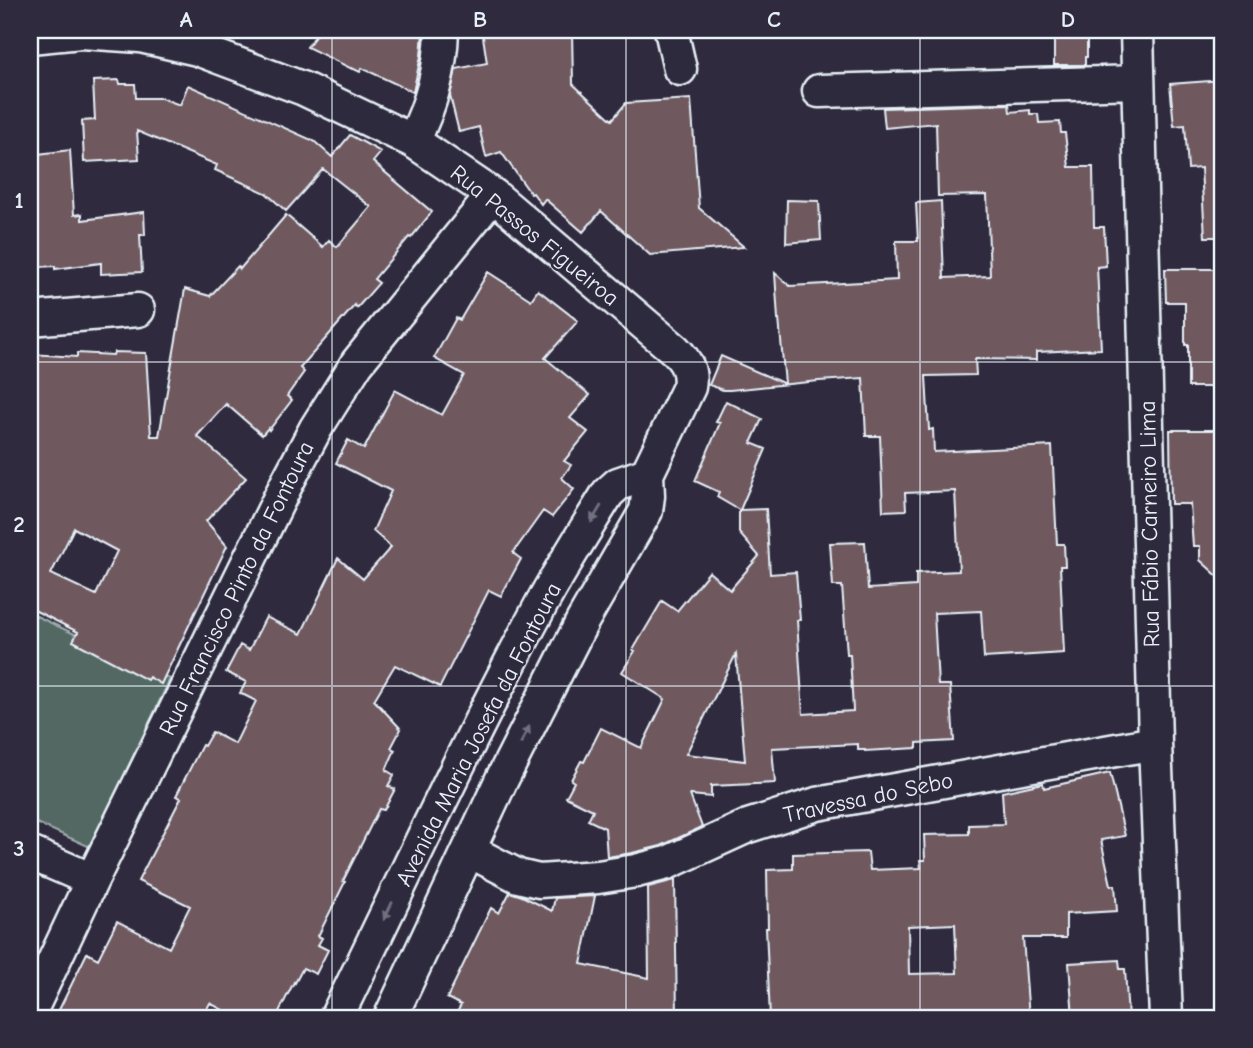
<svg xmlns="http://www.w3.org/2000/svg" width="1253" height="1048" viewBox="0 0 1253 1048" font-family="'Comic Neue',sans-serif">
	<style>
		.green { fill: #536863; stroke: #9eacae; stroke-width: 2 }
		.building { fill: #70595f; stroke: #e8f1f8; stroke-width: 2; fill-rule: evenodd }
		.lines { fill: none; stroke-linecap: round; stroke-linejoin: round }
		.minor-casing { stroke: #e8f1f8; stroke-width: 37 }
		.minor { stroke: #2f2a3d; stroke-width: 32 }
		.oneway { fill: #70707e }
		.grid { fill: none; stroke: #e8f1f8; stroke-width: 2; stroke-opacity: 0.55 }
		.labels { text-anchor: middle; stroke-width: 5; stroke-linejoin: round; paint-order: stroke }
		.street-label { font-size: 23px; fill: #e8f1f8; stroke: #2f2a3d }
		.neatline { fill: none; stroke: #e8f1f8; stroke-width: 2.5 }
		.grid-label { font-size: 23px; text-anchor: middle; font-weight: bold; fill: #e8f1f8 }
	</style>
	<rect width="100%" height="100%" fill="#2f2a3d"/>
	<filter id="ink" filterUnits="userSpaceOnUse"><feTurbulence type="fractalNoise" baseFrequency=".0143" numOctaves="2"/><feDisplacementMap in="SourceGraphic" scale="14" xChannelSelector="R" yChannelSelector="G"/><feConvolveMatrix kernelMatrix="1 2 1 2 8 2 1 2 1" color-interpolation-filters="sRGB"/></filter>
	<g filter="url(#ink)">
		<path class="green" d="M30,613L170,679L90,847L30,820Z"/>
		<path class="building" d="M320,30H418L423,32L421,56L413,92L362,68L360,72L352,68V69L307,47Z
			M482,30H572L573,84L612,120L626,103L691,99L699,208L744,247L650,255L601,211L583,232L545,199L541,204L533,193L531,194L501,152L486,157L479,127L459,132L450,96L456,69L487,63Z
			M1054,30H1086V33H1087V57H1085V65H1054Z
			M119,80L120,84H135L136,98H161L180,105L188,85L314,141L332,157L350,135L381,152L373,162L432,212L411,238L409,237L374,279L379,283L357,308L355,305L300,368L304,372L287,396L292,400L269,430L268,428L262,435L226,404L197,436L246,478L206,521L227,546L161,684L149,677L147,680L73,641L78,632L32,609L30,614V374L31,354L77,357V353L113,355L114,352L146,353L151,436H159L185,289L210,296L238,266L240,269L286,215L323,247L329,240L337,247L371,207L323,169L286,211L266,193L215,170L217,165L137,131L139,159L84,162L82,121L95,120L93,81ZM74,528L117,551L96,595L51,574Z
			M1223,80V237H1205L1201,168L1188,169L1185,125L1174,126L1170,84Z
			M1009,104L1010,112L1030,110V114H1038L1039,123L1060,122L1061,133H1065L1069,167H1093L1094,227H1104L1106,266L1097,267L1101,349L1036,352V360L975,359L976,375L926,376L929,430L933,429L934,452L1052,446L1057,544H1064L1065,566H1060L1064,653L984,658L981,611L934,613L938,685H950L954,741L917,743V748L865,751V750H858V744L772,748L775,783L711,786V797L690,795L702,827L661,846L632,853L607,857L605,828L588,820L593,810L566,797L574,782L571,780L581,761L584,762L601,728L641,748L665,699L622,672L635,651L633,650L662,601L677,611L709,572L730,590L759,556L739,533V510L717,497L719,492L695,481L720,423L716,422L726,401L762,419L751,443L766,449L740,510L766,509L770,574L796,572L800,620H797L803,714L853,711L850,654H847L842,586H833L830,543L865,542L868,589L916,586V573L959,571L955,491L905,493L906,510L883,511L880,436H866L863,378L819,381L730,390H723L709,385L721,356L785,384L779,319H778L775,273L790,286L897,280L896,241H918L916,203L941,201L944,278L990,276L987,195L938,196L936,123L885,128L883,108ZM736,654L745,761L686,754Z
			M70,150L74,215L82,214V220L144,212L145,235H140L142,272L101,274V263L55,269V266L39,267L31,182H30V155Z
			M787,200L819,201L821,240L786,243Z
			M1165,269H1216V305H1223V387H1188V345H1185V302H1166Z
			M488,272L531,300L538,290L578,321L545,358L590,395L570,418L588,432L564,461L571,465L562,478L574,489L552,517L543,511L513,553L521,559L501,596L489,590L440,687L395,665L374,700L401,729L391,748L395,750L386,770L394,775L388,786L395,789L384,810L379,809L343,881L345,882L318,936L322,938L318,945L328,950L316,974L303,968L295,983L294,982L276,1018H238L210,1003L202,1018H55L87,953L98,959L117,921L169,948L190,906L138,881L181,798L176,796L202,745L204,746L212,732L235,744L256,701L240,693L246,682L226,672L240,645L249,650L266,617L301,634L338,558L363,579L391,547L373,531L391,491L336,463L348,440L364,449L395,390L442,415L464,375L434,358L456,318L460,320Z
			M1170,430H1223V581L1200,560V546H1193L1190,504H1171Z
			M1110,773L1125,836L1101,840L1111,885H1115L1117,911L1066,914V938H1023L1029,1018H770L766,928H768L767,870L793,869V854L868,852L870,870L921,868L920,860H925L924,835L969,834V825L1004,824L1002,792L1043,783L1044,788ZM955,924L957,973L909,974L908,926Z
			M675,880L677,1018H454L461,1005L447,998L491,908L499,913L510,892L522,896L552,911L555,898L595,896L581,964L649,978L648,887Z
			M1119,960L1120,969H1125L1128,1018H1073L1069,963Z"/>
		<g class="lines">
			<g class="minor-casing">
				<path id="minor" d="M671,30L680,69
					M1137,30L1155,743L1166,1018
					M30,37L81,32L140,36L197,49L304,89L413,141L493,195L675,350C686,361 692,371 689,387L647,474L648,496L646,511L583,620L501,781L390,1018
					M819,91L1138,82
					M413,141C431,106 441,68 442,30
					M30,319L138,310
					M470,851L518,876L539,881L598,877L636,871L667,863L748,826L817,804L1155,743
					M30,853L92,880
					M30,1012L92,880L289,479L316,428L357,363L493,195
					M336,1018C404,879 468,739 542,603C563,565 586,529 608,493L618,484L647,474"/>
			</g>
			<use href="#minor" class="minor"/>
		</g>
		<defs><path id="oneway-solid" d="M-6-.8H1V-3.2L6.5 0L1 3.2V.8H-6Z" transform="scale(1.75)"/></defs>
		<g class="oneway">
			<use href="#oneway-solid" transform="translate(596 514) rotate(121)"/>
			<use href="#oneway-solid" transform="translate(525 735) rotate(-63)"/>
			<use href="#oneway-solid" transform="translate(388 911) rotate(116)"/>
		</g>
	</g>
	<path class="grid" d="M332,30V1018M626,30V1018M920,30V1018M30,362H1223M30,686H1223"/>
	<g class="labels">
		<g class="street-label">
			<text transform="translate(535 235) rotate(39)" y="8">Rua Passos Figueiroa</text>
			<text transform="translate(1149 524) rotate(-91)" y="8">Rua Fábio Carneiro Lima</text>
			<text transform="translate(236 588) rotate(-64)" y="8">Rua Francisco Pinto da Fontoura</text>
			<text transform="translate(478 734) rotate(-63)" y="8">Avenida Maria Josefa da Fontoura</text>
			<text transform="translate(868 797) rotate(-12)" y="8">Travessa do Sebo</text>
		</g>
	</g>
	<rect width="1253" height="1048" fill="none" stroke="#2f2a3d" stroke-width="77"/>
	<rect x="38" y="38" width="1176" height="972" class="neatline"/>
	<g class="grid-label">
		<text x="186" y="27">A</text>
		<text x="480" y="27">B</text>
		<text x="774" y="27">C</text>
		<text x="1068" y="27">D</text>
		<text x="19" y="208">1</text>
		<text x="19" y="532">2</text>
		<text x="19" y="856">3</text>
	</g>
</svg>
